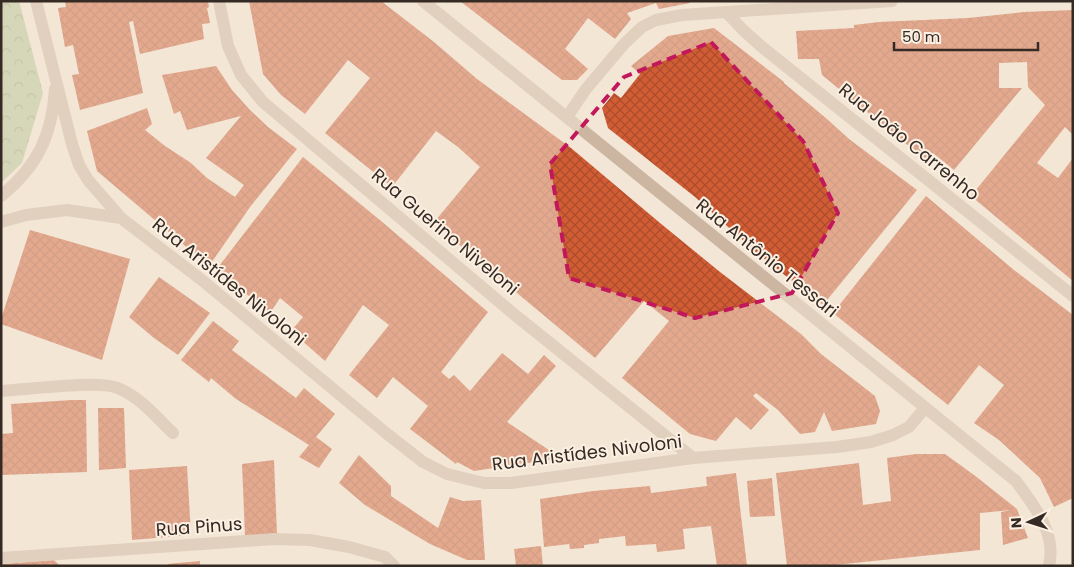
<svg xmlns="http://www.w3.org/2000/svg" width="1074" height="567" viewBox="0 0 1074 567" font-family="Poppins,sans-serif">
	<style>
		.park { fill: url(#park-crowns) }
		.building { fill: url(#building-cross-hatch) }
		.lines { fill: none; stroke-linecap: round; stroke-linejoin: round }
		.minor { stroke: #ccb5a1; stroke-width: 12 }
		.marked { fill: none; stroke: #c2185b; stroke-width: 4; stroke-dasharray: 10 6; stroke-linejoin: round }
		.labels { text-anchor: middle; stroke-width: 4; stroke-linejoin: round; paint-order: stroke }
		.street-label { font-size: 18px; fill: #352a24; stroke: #fbf0e2 }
	</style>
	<defs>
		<pattern id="park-crowns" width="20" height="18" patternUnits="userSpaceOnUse" patternTransform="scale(1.25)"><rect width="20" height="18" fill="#b3c395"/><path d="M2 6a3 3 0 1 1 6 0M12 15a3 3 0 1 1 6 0" fill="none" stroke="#929f79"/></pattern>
		<pattern id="building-cross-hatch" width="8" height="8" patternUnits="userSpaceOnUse" patternTransform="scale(1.25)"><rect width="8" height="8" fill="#d25d35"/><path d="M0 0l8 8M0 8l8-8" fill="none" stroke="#ab4d2d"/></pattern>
	</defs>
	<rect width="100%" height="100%" fill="#f3e6d6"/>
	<path class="park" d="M1,1H19L43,93L22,163L1,183Z"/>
	<path class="building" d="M65,1H208L209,7L207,8L210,23L202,24L204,39L140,54L133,21L129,22L143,93L80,110L72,75L79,74L73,45L65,47L58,8L66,7Z
		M249,1H381L434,42L477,79L571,148L660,223L720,272L801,334L821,354L875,396L880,411L876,424L832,431L824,412L815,432L800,434L778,410L756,393L753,396L769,410L751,430L736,417L716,441L690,434L622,378L669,321L644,301L595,358L456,242L435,221L480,167L458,147L436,131L392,187L325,133L370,78L348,60L305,114L281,95L263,74Z
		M460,1H690V3L659,9L656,3L627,13L631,19L615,39L588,18L565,49L588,69L577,80H562Z
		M1073,10V135L1065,127L1037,163L1058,178L1073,158V281L971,196L1045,105L1028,87L1027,62L999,63V88H1022L954,170L933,153L927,161L822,75L819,59H798L796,31L854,28V25L879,22L968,18L1024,12Z
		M714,28L784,82V83L827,119L849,139L917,190L823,305L759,255L695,197L608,128L602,108L614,93L621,98L640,74L631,66L668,36Z
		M216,66L232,90L249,109L268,127L297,149L250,207L209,266L97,171L87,131L147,108L152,124L145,130L165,146L191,163L207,178L235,197L244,185L206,158L241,116L187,130L180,111L174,114L162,75Z
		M303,157L381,221L488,312L441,372L449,379L454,375L470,391L502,353L528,374L544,355L556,366L507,422L561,458L474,471L457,462L456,464L410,429L428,406L393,377L377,398L349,375L389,325L363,305L325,361L291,331L303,317L280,298L270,313L216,270Z
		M926,196L1014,270L1073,315V498L1054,507L1040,478L999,440L974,423L1004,385L979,365L948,405L833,313Z
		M30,230L130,259L102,360L1,324V319Z
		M159,277L210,313L178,355L154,338L129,317Z
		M213,321L239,341L232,350L296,398L304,388L335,414L316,437L332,449L319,468L299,457L309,445L236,399L211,378L209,382L181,360Z
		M72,400H86L87,472L1,475V434L13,433L11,404Z
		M98,408H124L126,468L99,470Z
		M916,454H945L974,475L1017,509L1028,538L1003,545L1001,512L1011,510L980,513V550L825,566H787L776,473L859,463L863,505L891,501L887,458Z
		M359,455L391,486V496L438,528L450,497L463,501L481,500L485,560H467L430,544L365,505L339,483Z
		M274,460L277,534L245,536L242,464Z
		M187,466L191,535L132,540L129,470Z
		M736,473L747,566H717L711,526L683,529L685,549L657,552L656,544L626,546L625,536L599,539V543L584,545V548L570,549L569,544L544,547L540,499L593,491L650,486L651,493L707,486L706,477Z
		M772,478L775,516L750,517L747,481Z
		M541,546L543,566H516L514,549Z
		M54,560L60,566H3V564Z
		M200,561V566H168V564Z"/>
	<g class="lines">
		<path class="minor" d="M36,1L72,144L79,165L88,180L121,218L203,281L386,433L423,462L447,474L484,483H511L693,458L837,447L871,442L893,435L909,427L924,409
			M219,1L228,46L241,75L263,102L515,315L693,458
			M423,1L1016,481C1034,506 1057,533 1049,566
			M727,13L744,31L762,47L1073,296
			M567,117L586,89L624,44L642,27L656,20L682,15L892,1
			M1,196C38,166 52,135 55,89
			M1,222L26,215L67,210L121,218
			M1,391C26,390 101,379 120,389C141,398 157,418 173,433
			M1,558L274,539L310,540L349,547L385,557L394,566"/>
	</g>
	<path d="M0 0H1074V567H0ZM711,42L803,141L838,213L792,293L695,318L569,278L550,164L624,77Z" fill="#f3e6d6" fill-opacity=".55" fill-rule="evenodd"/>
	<path class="marked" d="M711,42L803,141L838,213L792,293L695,318L569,278L550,164L624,77Z"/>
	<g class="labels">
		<g class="street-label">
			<text transform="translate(909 142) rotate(39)" y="6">Rua João Carrenho</text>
			<text transform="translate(445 232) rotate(40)" y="6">Rua Guerino Niveloni</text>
			<text transform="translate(767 258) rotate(39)" y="6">Rua Antônio Tessari</text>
			<text transform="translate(229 282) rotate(39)" y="6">Rua Aristídes Nivoloni</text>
			<text transform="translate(587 453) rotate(-7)" y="6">Rua Aristídes Nivoloni</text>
			<text transform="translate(199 527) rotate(-4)" y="6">Rua Pinus</text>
		</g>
	</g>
	<rect width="1074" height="567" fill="none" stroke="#352a24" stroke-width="5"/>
	<g transform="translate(1029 522) rotate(266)" stroke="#fbf0e2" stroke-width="4" paint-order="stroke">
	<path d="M0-4L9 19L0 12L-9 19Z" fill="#352a24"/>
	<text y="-8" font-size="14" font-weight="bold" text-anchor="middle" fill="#352a24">N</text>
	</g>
	<path d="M894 42v8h144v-8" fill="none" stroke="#352a24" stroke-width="2.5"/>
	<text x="902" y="42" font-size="15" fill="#352a24" stroke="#fbf0e2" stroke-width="4" paint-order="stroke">50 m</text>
</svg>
